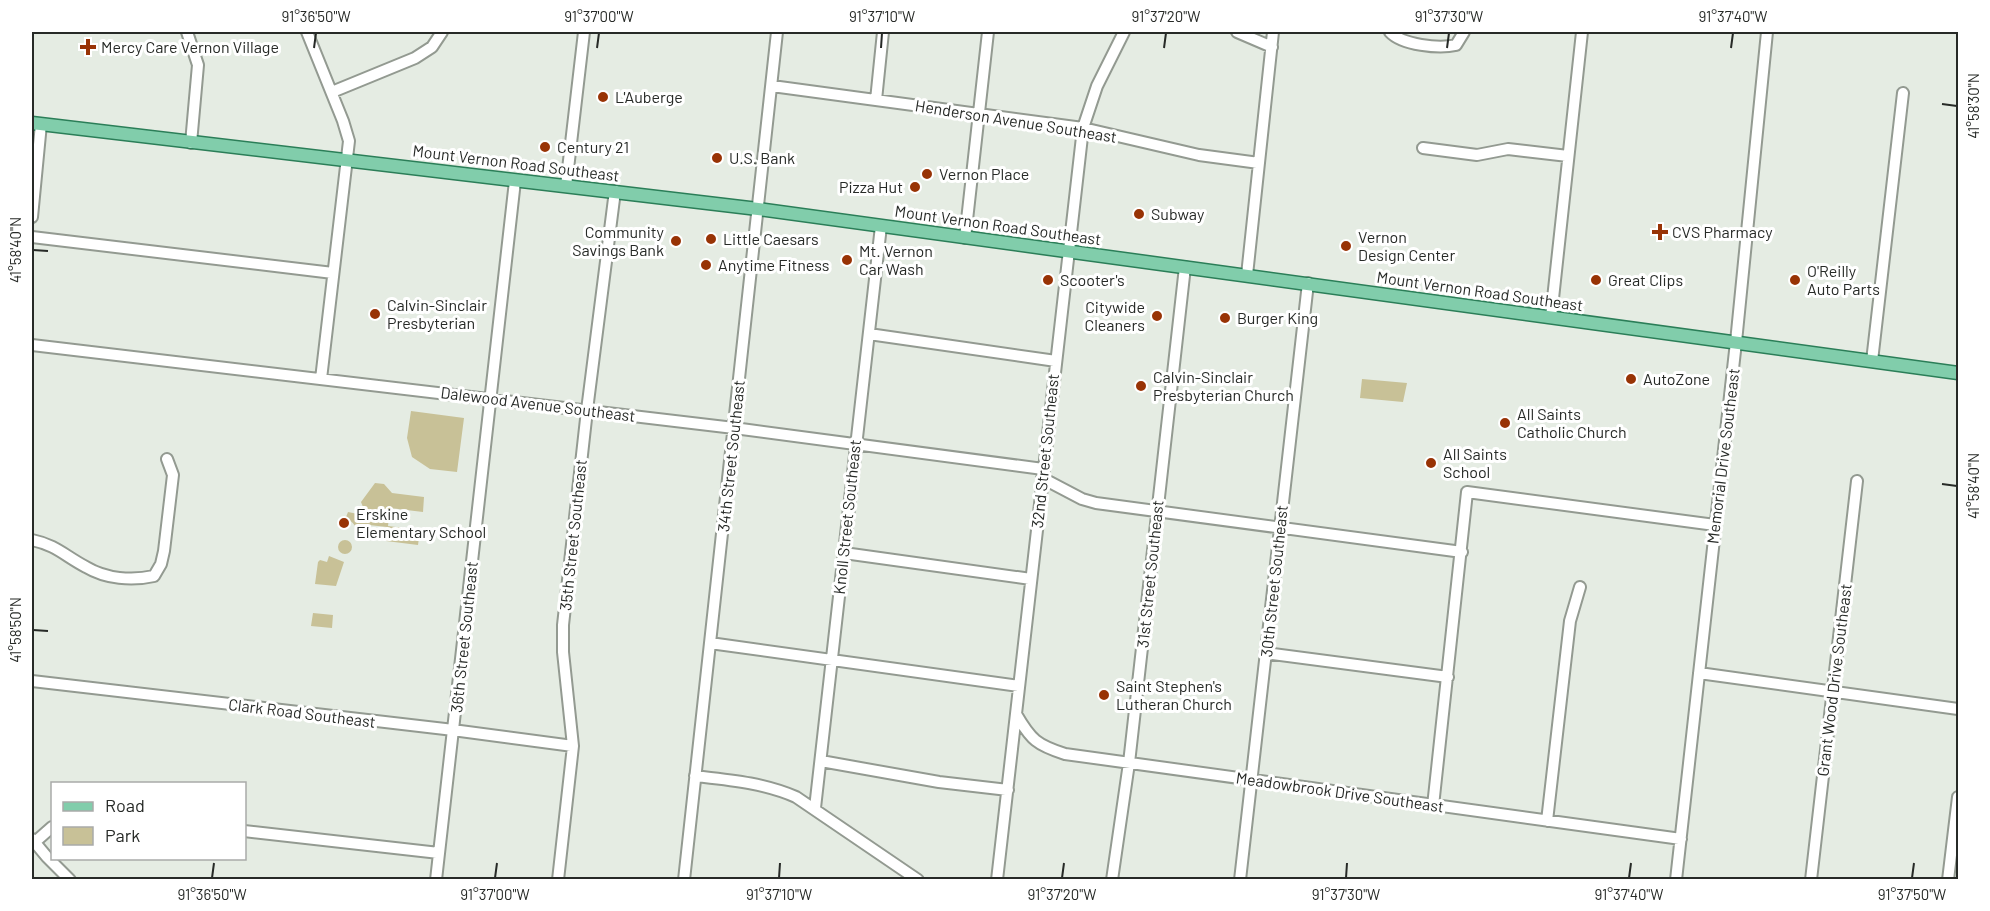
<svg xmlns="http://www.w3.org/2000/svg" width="1990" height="911" viewBox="0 0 1990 911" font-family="Barlow,sans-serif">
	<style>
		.green { fill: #c8c197 }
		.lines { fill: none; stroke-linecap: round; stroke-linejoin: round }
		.minor-casing { stroke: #939a91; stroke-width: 14 }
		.major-casing { stroke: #2b7e58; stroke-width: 15 }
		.minor { stroke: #fff; stroke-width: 10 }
		.major { stroke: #81cdab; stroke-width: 12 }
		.ticks { fill: none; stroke: #272a27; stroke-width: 2 }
		.poi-dot { fill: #983305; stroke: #fff; stroke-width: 2 }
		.labels { text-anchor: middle; stroke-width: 6; stroke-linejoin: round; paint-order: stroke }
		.poi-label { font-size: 16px; fill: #272a27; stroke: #fff; text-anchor: start }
		.street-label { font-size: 16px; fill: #272a27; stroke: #fff }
		.neatline { fill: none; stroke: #272a27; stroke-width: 2 }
		.ticks-label { font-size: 15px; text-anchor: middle; fill: #272a27 }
	</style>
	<rect width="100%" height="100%" fill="#e5ece3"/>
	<path class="green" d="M1362,379L1407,383L1403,402L1360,398Z
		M411,411L464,418L457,472L430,469L412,457L407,438Z
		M375,483L384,484L392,493L424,497L423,512L390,508L388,526L420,530L418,545L386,541L387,527L369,525L367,536H359C359,528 352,522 346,517L348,512L358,514L363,507L361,502Z
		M338 547a7 7 0 1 1 14 0a7 7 0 1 1-14 0Z
		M329,556L344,562L336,586L315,584L318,562L320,560L327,562Z
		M313,613L333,615L332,628L311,626Z"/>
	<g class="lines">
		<g class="minor-casing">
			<path id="minor" d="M187,32L198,65L191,143
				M307,32L343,121L349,141L321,379
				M1237,32L1272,47
				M1390,32C1402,45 1439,49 1456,45L1464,32
				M772,86L1083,128L1199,155L1259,163
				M332,92L415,58L432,47L442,32
				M876,100L883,32
				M1423,148L1477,155L1508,149L1568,156
				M566,186L584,32
				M32,217L41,124
				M32,237L333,273
				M965,238L988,32
				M1247,275L1273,32
				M1551,317L1582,32
				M869,334L1056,361
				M32,345L734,428L1043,469
				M1872,361L1903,93
				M1042,478L1082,499L1096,503L1462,552
				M32,540C56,545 65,556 86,567C106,579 132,581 154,576L161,564L164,551L173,475L167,459
				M844,553L1031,579
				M710,643L1019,686
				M1265,653L1448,677
				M1699,673L1958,709
				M32,681L445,729L573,746
				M1016,714C1031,740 1037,745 1065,754L1681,839
				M821,761L939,782L1008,790
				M695,776C730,780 764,783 796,797L918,880
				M1433,806L1467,492L1715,525
				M815,808L881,226
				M1547,821L1570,621L1580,587
				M244,831L439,853
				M32,839L47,857L70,880
				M35,842L52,827
				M436,880L515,181
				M558,880L573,746L563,652V625L587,410L615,191
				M684,880L777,32
				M997,880L1083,128L1097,86L1124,32
				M1112,880L1129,763L1185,267
				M1240,880L1308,283
				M1676,880L1736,342L1767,32
				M1811,880L1857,481
				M1948,880L1958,797"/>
		</g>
		<g class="major-casing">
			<path id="major" d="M32,123L758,209L1958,373"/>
		</g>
		<use href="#minor" class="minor"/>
		<use href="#major" class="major"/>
	</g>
	<path class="ticks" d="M314,48L316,33M597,48L599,33M881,48L882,33M1164,48L1166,33M1447,48L1449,33M1731,48L1733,33M1942,104L1957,106M33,250L48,251M1942,484L1957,486M33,630L48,631M212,878L214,863M495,878L497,863M779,878L780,863M1062,878L1064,863M1346,878L1347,863M1629,878L1631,863M1912,878L1914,863"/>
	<g class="poi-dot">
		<path d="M85 38h6v6h6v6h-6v6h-6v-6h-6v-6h6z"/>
		<circle cx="603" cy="97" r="6"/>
		<circle cx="545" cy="147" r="6"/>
		<circle cx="717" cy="158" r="6"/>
		<circle cx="927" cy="174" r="6"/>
		<circle cx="915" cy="187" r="6"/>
		<circle cx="1139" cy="214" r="6"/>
		<path d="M1657 223h6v6h6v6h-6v6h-6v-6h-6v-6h6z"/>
		<circle cx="711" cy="239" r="6"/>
		<circle cx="676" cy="241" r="6"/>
		<circle cx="1346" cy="246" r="6"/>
		<circle cx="847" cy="260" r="6"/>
		<circle cx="706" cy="265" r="6"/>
		<circle cx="1048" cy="280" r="6"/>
		<circle cx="1596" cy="280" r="6"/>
		<circle cx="1795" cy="280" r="6"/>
		<circle cx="375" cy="314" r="6"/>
		<circle cx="1157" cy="316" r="6"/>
		<circle cx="1225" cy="318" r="6"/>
		<circle cx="1631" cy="379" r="6"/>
		<circle cx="1141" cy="386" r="6"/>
		<circle cx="1505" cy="423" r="6"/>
		<circle cx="1431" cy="463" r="6"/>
		<circle cx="344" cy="523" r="6"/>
		<circle cx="1104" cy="695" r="6"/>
	</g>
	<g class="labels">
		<g class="poi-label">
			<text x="101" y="53">Mercy Care Vernon Village</text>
			<text x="615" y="103">L'Auberge</text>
			<text x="557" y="153">Century 21</text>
			<text x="729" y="164">U.S. Bank</text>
			<text x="939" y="180">Vernon Place</text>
			<text x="903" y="193" text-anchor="end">Pizza Hut</text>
			<text x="1151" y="220">Subway</text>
			<text x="664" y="238" text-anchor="end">Community<tspan x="664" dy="18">Savings Bank</tspan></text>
			<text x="1672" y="238">CVS Pharmacy</text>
			<text x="1358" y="243">Vernon<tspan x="1358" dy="18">Design Center</tspan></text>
			<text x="723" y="245">Little Caesars</text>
			<text x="859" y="257">Mt. Vernon<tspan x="859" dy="18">Car Wash</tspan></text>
			<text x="718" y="271">Anytime Fitness</text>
			<text x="1807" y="277">O'Reilly<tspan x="1807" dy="18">Auto Parts</tspan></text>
			<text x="1060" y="286">Scooter's</text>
			<text x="1608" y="286">Great Clips</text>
			<text x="387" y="311">Calvin-Sinclair<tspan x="387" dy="18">Presbyterian</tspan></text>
			<text x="1145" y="313" text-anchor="end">Citywide<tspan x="1145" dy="18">Cleaners</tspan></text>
			<text x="1237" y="324">Burger King</text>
			<text x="1153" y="383">Calvin-Sinclair<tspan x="1153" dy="18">Presbyterian Church</tspan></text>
			<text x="1643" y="385">AutoZone</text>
			<text x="1517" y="420">All Saints<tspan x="1517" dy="18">Catholic Church</tspan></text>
			<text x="1443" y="460">All Saints<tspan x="1443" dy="18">School</tspan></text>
			<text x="356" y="520">Erskine<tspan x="356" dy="18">Elementary School</tspan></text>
			<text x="1116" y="692">Saint Stephen's<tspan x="1116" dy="18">Lutheran Church</tspan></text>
		</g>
		<g class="street-label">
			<text transform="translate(1016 121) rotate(9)" y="6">Henderson Avenue Southeast</text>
			<text transform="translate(516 163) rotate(7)" y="6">Mount Vernon Road Southeast</text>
			<text transform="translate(998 225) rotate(8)" y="6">Mount Vernon Road Southeast</text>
			<text transform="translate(1480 291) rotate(8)" y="6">Mount Vernon Road Southeast</text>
			<text transform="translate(538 404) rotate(7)" y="6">Dalewood Avenue Southeast</text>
			<text transform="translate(1045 451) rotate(-84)" y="6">32nd Street Southeast</text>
			<text transform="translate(731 456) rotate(-84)" y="6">34th Street Southeast</text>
			<text transform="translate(1723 456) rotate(-83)" y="6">Memorial Drive Southeast</text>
			<text transform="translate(847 517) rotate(-84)" y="6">Knoll Street Southeast</text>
			<text transform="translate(573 535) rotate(-84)" y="6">35th Street Southeast</text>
			<text transform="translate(1150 574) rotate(-84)" y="6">31st Street Southeast</text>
			<text transform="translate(1274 581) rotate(-84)" y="6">30th Street Southeast</text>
			<text transform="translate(464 637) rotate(-84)" y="6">36th Street Southeast</text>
			<text transform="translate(1834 680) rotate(-83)" y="6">Grant Wood Drive Southeast</text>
			<text transform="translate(302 713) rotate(7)" y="6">Clark Road Southeast</text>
			<text transform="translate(1340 792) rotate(8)" y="6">Meadowbrook Drive Southeast</text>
		</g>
	</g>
	<rect width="1990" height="911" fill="none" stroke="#ffffff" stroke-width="66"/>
	<rect x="51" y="782" width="195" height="78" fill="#ffffff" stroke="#a9aaa9" stroke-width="1.5"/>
	<rect x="63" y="802" width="30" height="9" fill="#81cdab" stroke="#a9aaa9" stroke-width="1.5"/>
	<text x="105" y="812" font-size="18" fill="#272a27">Road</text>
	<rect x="63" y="827" width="30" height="18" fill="#c8c197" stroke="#a9aaa9" stroke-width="1.5"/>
	<text x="105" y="842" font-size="18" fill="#272a27">Park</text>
	<rect x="33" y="33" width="1924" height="845" class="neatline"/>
	<g class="ticks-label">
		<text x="316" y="22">91°36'50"W</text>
		<text x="599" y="22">91°37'00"W</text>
		<text x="882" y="22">91°37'10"W</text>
		<text x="1166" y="22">91°37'20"W</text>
		<text x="1449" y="22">91°37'30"W</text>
		<text x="1733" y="22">91°37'40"W</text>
		<text transform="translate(1974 106) rotate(-90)" y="5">41°58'30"N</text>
		<text transform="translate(16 250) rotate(-90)" y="5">41°58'40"N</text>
		<text transform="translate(1974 486) rotate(-90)" y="5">41°58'40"N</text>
		<text transform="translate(16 630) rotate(-90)" y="5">41°58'50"N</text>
		<text x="212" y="900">91°36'50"W</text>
		<text x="495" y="900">91°37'00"W</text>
		<text x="779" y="900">91°37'10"W</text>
		<text x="1062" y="900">91°37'20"W</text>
		<text x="1346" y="900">91°37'30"W</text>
		<text x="1629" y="900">91°37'40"W</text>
		<text x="1912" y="900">91°37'50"W</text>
	</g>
</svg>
